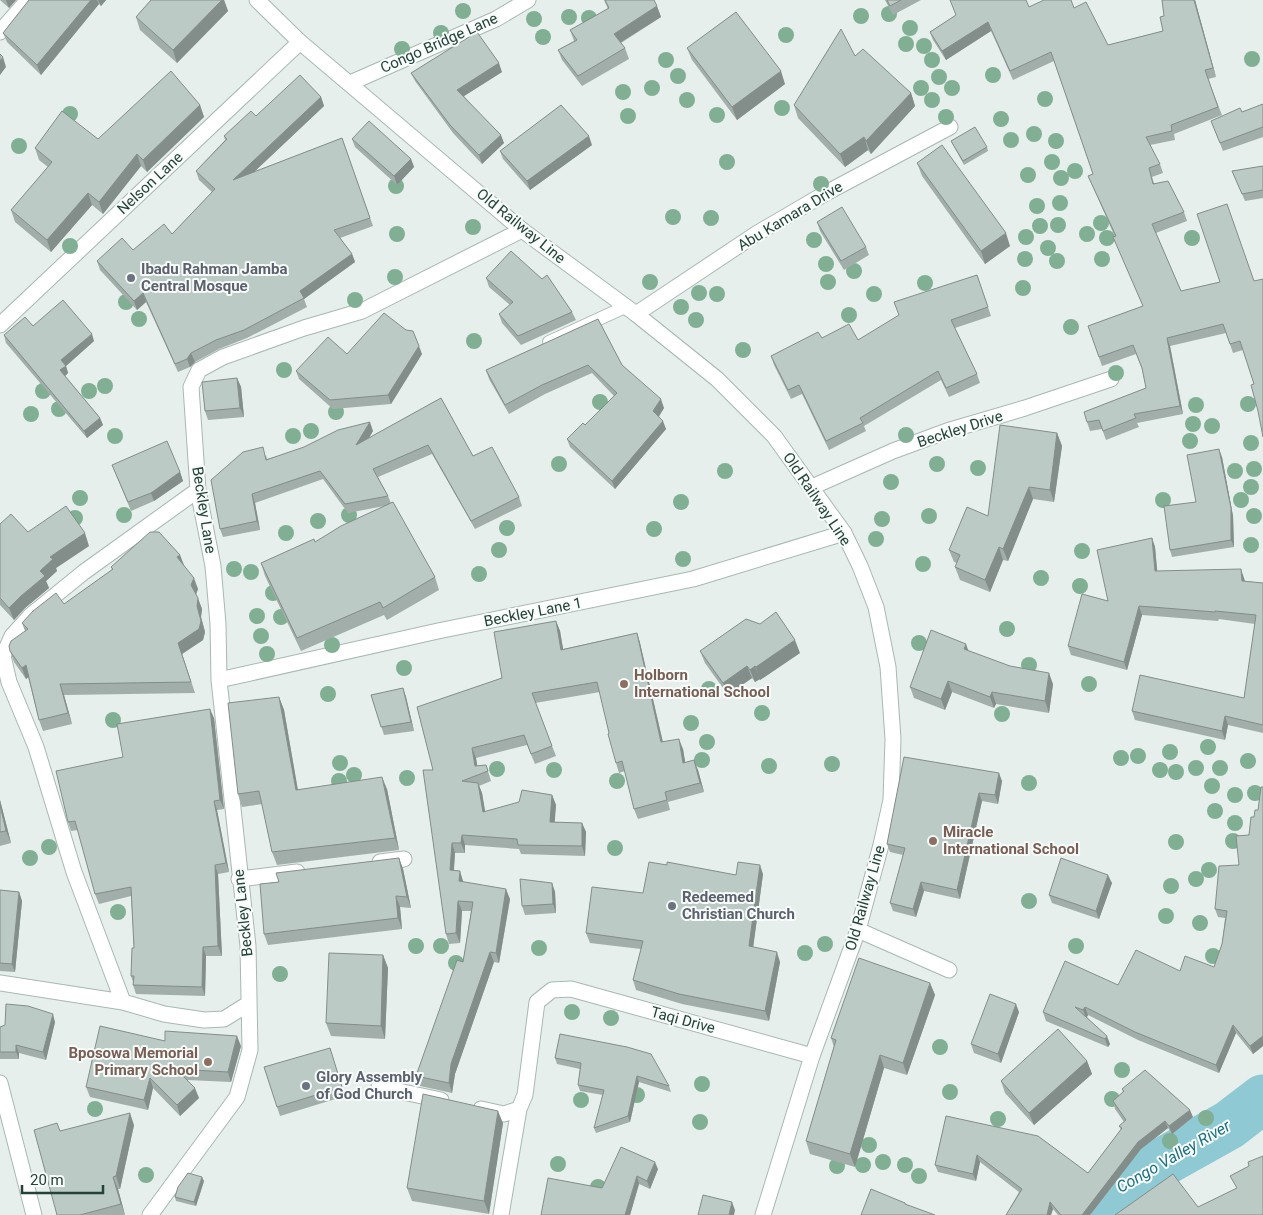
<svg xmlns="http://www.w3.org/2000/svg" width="1263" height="1215" viewBox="0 0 1263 1215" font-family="Roboto,sans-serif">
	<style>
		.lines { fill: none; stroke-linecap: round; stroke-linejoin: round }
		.river { stroke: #8ec9d4; stroke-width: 49 }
		.service-casing { stroke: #a8b8b2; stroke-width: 14 }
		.minor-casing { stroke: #a8b8b2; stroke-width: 17 }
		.tertiary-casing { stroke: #a8b8b2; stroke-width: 17 }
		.service { stroke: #fff; stroke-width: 12 }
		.minor { stroke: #fff; stroke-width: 15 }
		.tertiary { stroke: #fff; stroke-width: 15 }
		.tree { fill: #80af93 }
		.wall { fill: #a1aea9 }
		.shaded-wall { fill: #838d89 }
		.building { fill: #bbcac4; stroke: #838d89 }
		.worship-dot { fill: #6b7280; stroke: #f7fbf9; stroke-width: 2 }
		.education-dot { fill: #8d6e63; stroke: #f7fbf9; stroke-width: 2 }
		.labels { text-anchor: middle; stroke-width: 4; stroke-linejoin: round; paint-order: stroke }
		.street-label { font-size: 15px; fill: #24423a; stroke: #f7fbf9 }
		.worship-label { font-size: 15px; font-weight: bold; fill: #5b616d; stroke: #f7fbf9; text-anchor: start }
		.education-label { font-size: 15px; font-weight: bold; fill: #785e54; stroke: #f7fbf9; text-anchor: start }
		.water-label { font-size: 16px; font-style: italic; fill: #1c6f80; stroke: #f7fbf9 }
	</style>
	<rect width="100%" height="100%" fill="#e6efeb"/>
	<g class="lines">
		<path class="river" d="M1087,1215L1095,1200L1229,1125L1263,1099"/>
		<g class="service-casing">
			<path id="service" d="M549,342L625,307"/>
		</g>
		<g class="minor-casing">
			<path id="minor" d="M0,32L28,0
				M350,83L496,19L528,0
				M636,314L756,234L826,193L950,127
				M0,325L300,42
				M812,487L893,451L947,431L1025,408L1111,379
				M219,680L438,631L693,579L844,533
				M380,862L404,859
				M239,879L297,872
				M858,930L949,970
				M0,983L123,1002L164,1014L204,1020L224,1019L248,1004
				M123,1002L74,872L36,747L9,682L3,656L12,636L31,615L84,572L198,490
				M0,1083L34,1215
				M379,1087L441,1100
				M481,1109L504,1114L519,1109L525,1095L537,1002L552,990L571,989L812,1056
				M150,1215L237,1097L250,1050L248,946L219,680L218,624L213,566L198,490L191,387L199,370L223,357L304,328L362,311L522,230
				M501,1215L519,1109"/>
		</g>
		<g class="tertiary-casing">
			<path id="tertiary" d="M257,0L300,42L522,230L636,314L717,379L774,436L844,533L860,566L876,607L888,667L893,739L891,800L881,845L858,930L812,1056L763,1215"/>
		</g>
		<use href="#service" class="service"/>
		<use href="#minor" class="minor"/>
		<use href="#tertiary" class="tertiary"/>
	</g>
	<g class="tree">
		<circle cx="463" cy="11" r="8"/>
		<circle cx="889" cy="14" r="8"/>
		<circle cx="861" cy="16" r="8"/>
		<circle cx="569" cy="17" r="8"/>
		<circle cx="589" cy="18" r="8"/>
		<circle cx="534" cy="19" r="8"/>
		<circle cx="910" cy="28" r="8"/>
		<circle cx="441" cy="33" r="8"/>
		<circle cx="786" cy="35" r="8"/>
		<circle cx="543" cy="37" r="8"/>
		<circle cx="906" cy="44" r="8"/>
		<circle cx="924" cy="46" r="8"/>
		<circle cx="402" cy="49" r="8"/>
		<circle cx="1252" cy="59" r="8"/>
		<circle cx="666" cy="60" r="8"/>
		<circle cx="932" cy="60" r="8"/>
		<circle cx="993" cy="75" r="8"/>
		<circle cx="678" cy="76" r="8"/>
		<circle cx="939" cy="77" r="8"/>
		<circle cx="652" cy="88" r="8"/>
		<circle cx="921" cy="88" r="8"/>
		<circle cx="952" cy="88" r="8"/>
		<circle cx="623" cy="92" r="8"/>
		<circle cx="1045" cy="99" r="8"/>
		<circle cx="687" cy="100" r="8"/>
		<circle cx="932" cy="100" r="8"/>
		<circle cx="782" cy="108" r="8"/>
		<circle cx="70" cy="114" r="8"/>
		<circle cx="717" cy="115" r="8"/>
		<circle cx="628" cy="116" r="8"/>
		<circle cx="946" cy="117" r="8"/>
		<circle cx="1001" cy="119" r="8"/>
		<circle cx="1034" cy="134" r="8"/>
		<circle cx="1011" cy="140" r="8"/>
		<circle cx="1056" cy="141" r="8"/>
		<circle cx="19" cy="146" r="8"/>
		<circle cx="727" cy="162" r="8"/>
		<circle cx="1052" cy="162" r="8"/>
		<circle cx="1075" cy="171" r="8"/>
		<circle cx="1028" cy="175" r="8"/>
		<circle cx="1061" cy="178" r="8"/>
		<circle cx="821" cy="184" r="8"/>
		<circle cx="396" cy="186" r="8"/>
		<circle cx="1060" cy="203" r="8"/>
		<circle cx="1037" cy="206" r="8"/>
		<circle cx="673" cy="217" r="8"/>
		<circle cx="711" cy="218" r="8"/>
		<circle cx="1101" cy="223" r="8"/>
		<circle cx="1058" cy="225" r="8"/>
		<circle cx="1040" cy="226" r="8"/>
		<circle cx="473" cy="227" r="8"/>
		<circle cx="397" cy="234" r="8"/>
		<circle cx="1087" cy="234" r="8"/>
		<circle cx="1026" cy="237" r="8"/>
		<circle cx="1107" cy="238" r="8"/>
		<circle cx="1192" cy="238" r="8"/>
		<circle cx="814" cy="240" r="8"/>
		<circle cx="70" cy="246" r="8"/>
		<circle cx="1048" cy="248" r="8"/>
		<circle cx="1025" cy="259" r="8"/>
		<circle cx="1102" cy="259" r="8"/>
		<circle cx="1057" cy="261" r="8"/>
		<circle cx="826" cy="264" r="8"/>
		<circle cx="854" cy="271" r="8"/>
		<circle cx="395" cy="277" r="8"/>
		<circle cx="650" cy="282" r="8"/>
		<circle cx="828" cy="282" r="8"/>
		<circle cx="925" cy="283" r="8"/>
		<circle cx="1023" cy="288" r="8"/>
		<circle cx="699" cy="293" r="8"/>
		<circle cx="717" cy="294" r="8"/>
		<circle cx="874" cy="294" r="8"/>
		<circle cx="355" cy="300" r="8"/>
		<circle cx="126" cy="302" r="8"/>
		<circle cx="681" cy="307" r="8"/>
		<circle cx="849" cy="315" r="8"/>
		<circle cx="139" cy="319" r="8"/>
		<circle cx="696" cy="320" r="8"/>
		<circle cx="1071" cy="327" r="8"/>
		<circle cx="474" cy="341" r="8"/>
		<circle cx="743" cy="350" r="8"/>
		<circle cx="284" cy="370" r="8"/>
		<circle cx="1116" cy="373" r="8"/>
		<circle cx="105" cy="386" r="8"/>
		<circle cx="43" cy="391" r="8"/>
		<circle cx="89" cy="391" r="8"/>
		<circle cx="600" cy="402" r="8"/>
		<circle cx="1248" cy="404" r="8"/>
		<circle cx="1196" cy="405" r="8"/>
		<circle cx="59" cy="409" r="8"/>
		<circle cx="336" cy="412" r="8"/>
		<circle cx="31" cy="414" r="8"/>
		<circle cx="1193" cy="424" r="8"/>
		<circle cx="1212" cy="426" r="8"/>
		<circle cx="311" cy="431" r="8"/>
		<circle cx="906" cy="435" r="8"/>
		<circle cx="115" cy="436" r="8"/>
		<circle cx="293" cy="436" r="8"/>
		<circle cx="1190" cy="441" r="8"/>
		<circle cx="1251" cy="443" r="8"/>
		<circle cx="559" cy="464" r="8"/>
		<circle cx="937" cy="464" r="8"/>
		<circle cx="978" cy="468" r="8"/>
		<circle cx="1254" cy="469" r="8"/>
		<circle cx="725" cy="471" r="8"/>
		<circle cx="1235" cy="471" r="8"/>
		<circle cx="891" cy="482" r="8"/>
		<circle cx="1251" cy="487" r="8"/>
		<circle cx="80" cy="498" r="8"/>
		<circle cx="1163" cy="500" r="8"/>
		<circle cx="1241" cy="500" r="8"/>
		<circle cx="681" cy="502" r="8"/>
		<circle cx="124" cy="515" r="8"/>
		<circle cx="349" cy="515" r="8"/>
		<circle cx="929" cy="516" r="8"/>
		<circle cx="1254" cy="516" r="8"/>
		<circle cx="75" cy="518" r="8"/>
		<circle cx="882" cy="519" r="8"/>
		<circle cx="318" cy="521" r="8"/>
		<circle cx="507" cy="528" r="8"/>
		<circle cx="654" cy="529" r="8"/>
		<circle cx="286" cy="533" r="8"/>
		<circle cx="876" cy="539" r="8"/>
		<circle cx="1251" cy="545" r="8"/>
		<circle cx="499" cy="550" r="8"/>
		<circle cx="1082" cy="551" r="8"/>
		<circle cx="683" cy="559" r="8"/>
		<circle cx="923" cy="564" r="8"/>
		<circle cx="234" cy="569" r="8"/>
		<circle cx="251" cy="572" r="8"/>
		<circle cx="479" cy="574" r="8"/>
		<circle cx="1041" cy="578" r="8"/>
		<circle cx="1080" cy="586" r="8"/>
		<circle cx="273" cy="593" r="8"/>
		<circle cx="257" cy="616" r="8"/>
		<circle cx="281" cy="617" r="8"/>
		<circle cx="1007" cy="629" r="8"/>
		<circle cx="261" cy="636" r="8"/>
		<circle cx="919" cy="643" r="8"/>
		<circle cx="332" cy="645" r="8"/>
		<circle cx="267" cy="654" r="8"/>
		<circle cx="1029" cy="665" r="8"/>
		<circle cx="404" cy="668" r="8"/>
		<circle cx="1089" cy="684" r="8"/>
		<circle cx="709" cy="689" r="8"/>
		<circle cx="328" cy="694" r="8"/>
		<circle cx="762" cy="713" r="8"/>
		<circle cx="1002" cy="714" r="8"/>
		<circle cx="113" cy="720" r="8"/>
		<circle cx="691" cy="723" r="8"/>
		<circle cx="707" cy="742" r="8"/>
		<circle cx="1208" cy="747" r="8"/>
		<circle cx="1170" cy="752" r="8"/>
		<circle cx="1138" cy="756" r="8"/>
		<circle cx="1121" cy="758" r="8"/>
		<circle cx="702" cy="760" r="8"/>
		<circle cx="1248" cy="761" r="8"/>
		<circle cx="340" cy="763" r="8"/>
		<circle cx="832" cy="764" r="8"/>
		<circle cx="769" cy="766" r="8"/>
		<circle cx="1196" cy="768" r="8"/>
		<circle cx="1220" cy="768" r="8"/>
		<circle cx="497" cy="769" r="8"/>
		<circle cx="554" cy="770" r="8"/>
		<circle cx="1160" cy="770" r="8"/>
		<circle cx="1176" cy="772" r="8"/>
		<circle cx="354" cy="775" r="8"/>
		<circle cx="407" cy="778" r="8"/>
		<circle cx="339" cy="781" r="8"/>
		<circle cx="617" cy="781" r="8"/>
		<circle cx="1029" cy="783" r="8"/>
		<circle cx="1212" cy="786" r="8"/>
		<circle cx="1255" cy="793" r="8"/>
		<circle cx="1235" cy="795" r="8"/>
		<circle cx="1215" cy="811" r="8"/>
		<circle cx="1235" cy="823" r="8"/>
		<circle cx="1233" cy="841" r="8"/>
		<circle cx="1176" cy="842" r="8"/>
		<circle cx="49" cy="847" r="8"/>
		<circle cx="615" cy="848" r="8"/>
		<circle cx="30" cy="858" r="8"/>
		<circle cx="1209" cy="870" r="8"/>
		<circle cx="1196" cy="879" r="8"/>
		<circle cx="1171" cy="886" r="8"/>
		<circle cx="1029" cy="901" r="8"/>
		<circle cx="118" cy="912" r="8"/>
		<circle cx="1166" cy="916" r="8"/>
		<circle cx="1200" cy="923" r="8"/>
		<circle cx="825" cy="944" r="8"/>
		<circle cx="416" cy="946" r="8"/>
		<circle cx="441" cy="946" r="8"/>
		<circle cx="1076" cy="946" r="8"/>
		<circle cx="539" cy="948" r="8"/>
		<circle cx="805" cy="953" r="8"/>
		<circle cx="1213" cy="956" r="8"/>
		<circle cx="456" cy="963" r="8"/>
		<circle cx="280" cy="974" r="8"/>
		<circle cx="572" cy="1012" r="8"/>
		<circle cx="611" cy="1018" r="8"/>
		<circle cx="940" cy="1047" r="8"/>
		<circle cx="1122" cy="1070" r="8"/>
		<circle cx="702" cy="1084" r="8"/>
		<circle cx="950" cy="1092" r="8"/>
		<circle cx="637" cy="1095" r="8"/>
		<circle cx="1112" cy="1099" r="8"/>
		<circle cx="581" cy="1100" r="8"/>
		<circle cx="95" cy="1109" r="8"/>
		<circle cx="1206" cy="1118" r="8"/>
		<circle cx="998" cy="1119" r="8"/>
		<circle cx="700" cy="1122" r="8"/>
		<circle cx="1170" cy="1141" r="8"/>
		<circle cx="869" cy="1145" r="8"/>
		<circle cx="883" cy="1162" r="8"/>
		<circle cx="558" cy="1164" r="8"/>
		<circle cx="863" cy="1165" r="8"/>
		<circle cx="905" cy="1165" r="8"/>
		<circle cx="837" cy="1166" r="8"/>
		<circle cx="146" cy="1175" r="8"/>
		<circle cx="919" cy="1176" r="8"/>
		<circle cx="598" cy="1187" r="8"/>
	</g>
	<path class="wall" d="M0,0H16L9,8Z
		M29,0H106L101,6L99,4L41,75L7,42L3,33Z
		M151,0H224L228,11L177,63L140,30L136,17Z
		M604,0H654L661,17L621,43L625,48L629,59L582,86L562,60L558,50L574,41L570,30L608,9Z
		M885,0H921L893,15Z
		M1162,0H1195L1216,77L1208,79L1222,115L1174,134L1175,140L1150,145L1160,164L1163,173L1152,177L1154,183L1184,212L1187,221L1156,233L1181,291L1220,282L1227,204L1254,384L1243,350L1233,353L1226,333L1170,346L1183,414L1137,423L1139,427L1106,440L1102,429L1090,431L1087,422L1146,388L1142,369L1136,354L1102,366L1088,326L1143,306L1117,246L1113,237H1115L1088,176L1093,174L1054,61L1013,80L991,31L946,60L933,40L930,32L956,15L1029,7L1074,8L1108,45L1163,31L1164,16Z
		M687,48L785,84L737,120L692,60Z
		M855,56L911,93L915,106L871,154L868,150L845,167L798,118L794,105Z
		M502,72L464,96L504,143L482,164L453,133L415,81L411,73Z
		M321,97L324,106L254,172L342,138L373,226L340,238L352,254L355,262L304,299L307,307L247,338L219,349L195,362L190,367L178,372L146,302L137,310L100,270L97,261L133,250L172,234L212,192L199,180L196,171L225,140L224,136L256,116Z
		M1263,104V137L1223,151L1211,121L1242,112Z
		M200,105L204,117L147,172L141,166L103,214L92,205L51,252L15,222L11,210L48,167L39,160L35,148L98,139Z
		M352,139L411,159L414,167L397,185L355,147Z
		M951,141L987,147L988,151L964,165L953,145Z
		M592,145L530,190L503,159L500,151Z
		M917,163L1010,246L985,264L922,176Z
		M1263,166V198L1245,201L1232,171Z
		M817,222L866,247L869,255L844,270L820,231Z
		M977,275L991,316L955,328L977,374L980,383L949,397L941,380L864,426L866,431L829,450L802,394L791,399L774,365L771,356L822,338L858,340Z
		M486,278L572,312L576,320L521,345L502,323L499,314L510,305L489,287Z
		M598,319L622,365L664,408L659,417L666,429L615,489L570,447L567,439L585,425L614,396L592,373L545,394L509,414L489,379L486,370Z
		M33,326L94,341L66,366L68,373L65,376L100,418L103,425L87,438L6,343L4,335Z
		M347,354H422L391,404L333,409L299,379L296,371Z
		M237,378L241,387L244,417L208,420L205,411Z
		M441,398L473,456L519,497L522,506L475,529L432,454L378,477L388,496L391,503L435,577L439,590L387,620L384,615L301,651L265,576L261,563L315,542L384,506L348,513L323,479L255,503L260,530L223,537L220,529L266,455L267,459L373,431L369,438Z
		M1057,433L1062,446L1054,502L1033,499L1008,561L1003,560L990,592L960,580L955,567L957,563L954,562L949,550L988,516Z
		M1222,457L1233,516L1234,547L1172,557L1170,550L1196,502Z
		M112,465L180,472L183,481L154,501L131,511Z
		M0,524L28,532L89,546L56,568L57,571L46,581L49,588L25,608L14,620L0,605Z
		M1152,538L1155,547L1157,571L1244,578L1245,581L1263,583V733L1228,725L1225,740L1135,720L1132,711L1244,698L1255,624L1219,619L1218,621L1142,615L1127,670L1071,655L1068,646L1108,601Z
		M180,555L184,565L198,589L196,595L202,609L201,617L205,632L203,640L182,654L195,693L64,695L72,724L43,731L39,720L28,677L26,679L14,662L10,651L25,631L22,623L64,604L112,570L111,567Z
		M556,621L560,631L563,649L637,633L640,643L663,742L683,749L685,762L698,770L704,792L668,802L670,810L638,819L634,809L625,771L619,773L616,763L600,692L535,703L556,756L535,764L527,745L476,758L477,766L486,765L491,781L479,786L482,793L485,812L552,795L556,805L554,822L582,823L586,832L585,856L521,854L519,849L465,845V853H455L454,870L463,881V882L510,899L499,963L494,962L455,1074L452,1093L420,1086L416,1076L463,962L471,911H462L460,943L449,944L446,934L433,770L502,678Z
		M700,651L800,653L760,680V679L755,682L752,678L728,695L705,663Z
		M969,651L1053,684L1049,713L996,704L994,708L952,692L945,710L914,698L910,687Z
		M403,688L406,697L414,731L384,735L371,695Z
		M279,697L284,710L298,790L387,789L399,850L277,865L272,852L262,804L242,807L238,794Z
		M214,718L224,809L217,810L229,872L218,874L222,956H206L205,996L136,994L133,985V982L131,976L134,948L131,896L99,904L95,894L78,830L71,831L68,822L123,757Z
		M904,757L1002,781L998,804L982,801L960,899L924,891L916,917L893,911L890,903L903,855L890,852L887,844Z
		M1263,787V1046L1253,1054L1236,1033L1219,1073L1138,1040L1088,1015L1087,1017L1110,1044L1108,1047L1046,1021L1043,1012L1118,985L1180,971L1214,967L1222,944L1225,918L1218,917L1215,909L1239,865L1254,817L1258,810Z
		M0,800L11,843L0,846Z
		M399,858L403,869L411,908L400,907L402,929L268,945L264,934L279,882Z
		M763,874L753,947L780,962L769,1021L682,1004L636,990L633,980L641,949L590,943L586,933L643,893L736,875Z
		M552,883L555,892L556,913L525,915L522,906Z
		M1112,883L1099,919L1052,903L1049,895Z
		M0,890L19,892L22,901L15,972L0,971Z
		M383,955L388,968L385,1039L331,1036L326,1023Z
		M930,983L935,995L907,1075L884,1068L855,1167L810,1154L806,1141L834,1047L831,1038Z
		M1019,1012L1001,1063L974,1053L971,1044Z
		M55,1022L46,1060L19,1053V1059H0V1027L5,1025Z
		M560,1034L669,1086L671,1092L639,1082L630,1122L596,1133L594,1128L603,1095L580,1091L578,1085L580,1069L557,1064L555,1058Z
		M165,1041L241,1046L231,1082L187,1080L199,1098L180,1116L153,1088L148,1110L90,1097L86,1087Z
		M330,1048L345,1096L280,1116L277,1107Z
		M1087,1061L1092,1074L1034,1125L1005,1093L1001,1081Z
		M1122,1089L1193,1117L1172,1134L1168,1128L1141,1149L1090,1215H1058L1053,1209L1051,1215H1006L1019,1192L980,1162L976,1181L938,1172L935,1165L946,1116L1088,1173L1121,1130L1119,1126L1124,1122L1115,1109L1113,1101L1123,1092Z
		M503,1123L489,1214L412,1201L407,1188Z
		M134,1125L120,1189H118L125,1215H57L60,1131Z
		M658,1169L650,1189L639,1184L630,1215H541L602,1188Z
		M204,1181L196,1206L176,1201L175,1197Z"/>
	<path class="shaded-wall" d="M6,0H16L9,8Z
		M91,0H97L99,4L41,75L37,65Z
		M98,0H106L101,6Z
		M222,0H224L228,11L177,63L173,50Z
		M1194,0H1195L1216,77L1213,68Z
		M657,6L661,17L618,44L614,34Z
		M988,22L991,31L946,60L942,51Z
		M3,57L6,67L0,75V61Z
		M499,63L502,72L461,98L457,90Z
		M781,71L785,84L737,120L732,107Z
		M911,93L915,106L871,154L866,141Z
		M321,97L324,106L236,189L233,180Z
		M200,105L204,117L147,172L143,160Z
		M501,135L504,143L482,164L479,155Z
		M589,136L592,145L530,190L527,181Z
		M864,137L868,150L845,167L840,154Z
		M137,154L141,166L103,214L99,202Z
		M411,159L414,167L397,185L394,176Z
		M88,193L92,205L51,252L47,240Z
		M1006,233L1010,246L985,264L981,251Z
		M352,254L355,262L304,299L300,291Z
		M143,293L146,302L137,310L134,301Z
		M92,334L94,341L66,366L68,373L63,378L60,370L61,360Z
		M1167,338L1170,346L1183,414L1180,406Z
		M419,346L422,354L391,404L388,395Z
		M191,353L195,362L190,367L187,359Z
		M237,378L241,387L244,417L240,408Z
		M661,399L664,408L656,420L653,411Z
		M100,418L103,425L87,438L84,431Z
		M663,421L666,429L615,489L612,481Z
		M370,422L373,431L359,454L356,445Z
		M1057,433L1062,446L1054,502L1050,490Z
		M1219,449L1222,457L1233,516L1234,547L1231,540Z
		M180,472L183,481L154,501L151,493Z
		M1029,487L1033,499L1008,561L1003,549Z
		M252,494L255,503L260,530L257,521Z
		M85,533L89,546L56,568L57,571L46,581L49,588L25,608L14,620L9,608L21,596L50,557Z
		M1152,538L1155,547L1158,579L1155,571Z
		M999,547L1003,560L990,592L985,580Z
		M180,555L184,566L177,557Z
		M1241,569L1244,578L1246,590L1242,581Z
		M194,578L198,589L195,596L191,585Z
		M198,598L202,609L201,617L205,632L203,640L182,654L195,693L178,643L197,606Z
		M1139,606L1142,615L1127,670L1124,662Z
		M556,621L560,631L565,660L561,650Z
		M637,633L640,643L665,752L661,742Z
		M795,640L800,653L760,680L756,667Z
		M966,644L970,655L964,649Z
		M26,665L30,676L26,679L22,668Z
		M747,666L752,678L728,695L723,683Z
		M755,666L760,679L755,682L750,670Z
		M1049,673L1053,684L1049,713L1045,701Z
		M948,681L952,692L945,710L941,699Z
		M60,684L64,695L72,724L68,713Z
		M403,688L406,697L414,731L411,722Z
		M992,692L996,704L994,708L990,697Z
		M279,697L284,710L300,803L296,790Z
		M210,709L214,718L224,809L220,800Z
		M1225,716L1228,725L1225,740L1222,731Z
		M679,739L683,749L687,773L683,763Z
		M472,748L476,758L479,776L475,766Z
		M694,760L698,770L704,792L700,783Z
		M999,773L1002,781L998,804L995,795Z
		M382,777L387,789L399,850L395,838Z
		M478,783L482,793L487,822L483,812Z
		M979,793L982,801L960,899L957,890Z
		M552,795L556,805L554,832L550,822Z
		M0,800L11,843L6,831L0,805Z
		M214,801L217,810L229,872L226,863Z
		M582,823L586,832L585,856L582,846Z
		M462,835L465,845V853L461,843Z
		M452,843L455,853L453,880L450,870Z
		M399,858L403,869L411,908L407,897Z
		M215,865L218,874L222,956L218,946Z
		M760,865L763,874L752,956L749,946Z
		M460,871L463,881V891L459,881Z
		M1108,875L1112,883L1099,919L1096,911Z
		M921,882L924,891L916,917L913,909Z
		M552,883L555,892L556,913L553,904Z
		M506,889L510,899L499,963L496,953Z
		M19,892L22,901L15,972L12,964Z
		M396,896L400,907L402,929L398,918Z
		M458,901L462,911L460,943L456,933Z
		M203,947L206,956L205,996L202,987Z
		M490,952L494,962L455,1074L452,1093L449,1083L451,1064Z
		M777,952L780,962L769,1021L765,1011Z
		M383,955L388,968L385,1039L381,1026Z
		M930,983L935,995L907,1075L903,1063Z
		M1016,1004L1019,1012L1001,1063L998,1054Z
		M1085,1007L1088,1015L1086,1018L1083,1010Z
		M53,1014L55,1022L46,1060L43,1052Z
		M1233,1025L1236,1033L1219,1073L1216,1065Z
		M237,1036L241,1046L231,1082L228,1072Z
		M1107,1036L1110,1044L1108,1047L1105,1039Z
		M1263,1036V1046L1253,1054L1250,1046Z
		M16,1045L19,1053V1059L16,1052Z
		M880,1055L884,1068L855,1167L850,1154Z
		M1087,1061L1092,1074L1034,1125L1029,1113Z
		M637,1076L639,1082L630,1122L628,1116Z
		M150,1078L153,1088L148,1110L144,1100Z
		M195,1088L199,1098L180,1116L177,1105Z
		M1190,1110L1193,1117L1172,1134L1169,1126Z
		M498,1111L503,1123L489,1214L484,1201Z
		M130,1113L134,1125L120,1189L116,1176Z
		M1165,1121L1168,1128L1141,1149L1090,1215H1082L1138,1142Z
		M977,1155L980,1162L976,1181L973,1174Z
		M655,1162L658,1169L650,1189L647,1181Z
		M637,1176L639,1184L630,1215H625Z
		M113,1177L118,1189L125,1215L121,1204Z
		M202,1177L204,1181L196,1206L194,1202Z
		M732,1202L735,1210L734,1215H729Z
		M1050,1202L1053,1209L1051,1215H1047Z"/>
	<path class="building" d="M29,0H91L37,65L3,33Z
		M151,0H222L173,50L136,17Z
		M605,0H654L657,6L614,34L625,48L578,76L558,50L577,40L570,30L609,8Z
		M887,0H901L890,6Z
		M950,0H1026L1029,7L1044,0H1071L1074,8L1086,2L1108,45L1163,31L1160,17L1164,16L1162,0H1194L1213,68L1205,70L1218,107L1171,125L1172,131L1146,137L1160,164L1149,168L1153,184L1168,181L1184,212L1152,224L1181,291L1220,282L1197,214L1227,204L1254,281L1263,279V437L1258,411L1251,385L1254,384L1240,341L1230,344L1223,324L1167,338L1180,406L1134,414L1136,418L1103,431L1099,420L1087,422L1084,412L1146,388L1142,368L1133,345L1099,357L1088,326L1143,306L1113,237L1116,236L1088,176L1093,174L1051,52L1010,71L988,22L942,51L930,32L956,15Z
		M736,12L781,71L732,107L687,48Z
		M841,29L855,56L863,49L911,93L866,141L864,137L840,154L794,105Z
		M477,32L499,63L457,90L501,135L479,155L450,125L411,73Z
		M0,54L3,57L0,61Z
		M171,71L200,105L143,160L137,154L99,202L88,193L47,240L11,210L52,162L35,148L62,111L98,139Z
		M300,75L321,97L233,180L342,138L370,218L334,230L352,254L300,291L304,298L244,330L216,340L191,353L187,359L175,364L143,293L134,301L97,261L122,238L133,250L164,224L172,234L215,189L196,171L227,139L224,136L251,111L256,116Z
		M1263,104V127L1220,143L1211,121L1240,108L1242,112Z
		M561,105L589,136L527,181L500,151Z
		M369,121L411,159L394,176L352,139Z
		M975,127L987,147L963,161L951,141Z
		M942,145L1006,233L981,251L917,163Z
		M1263,166V190L1242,194L1232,171Z
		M842,207L866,247L841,261L817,222Z
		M511,251L542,279L547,275L572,312L518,336L499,314L513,302L486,278Z
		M977,275L988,307L951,320L977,374L946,388L938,371L860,418L863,423L826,441L799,385L788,390L771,356L818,332L822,338L849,324L858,340L899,315L894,302Z
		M63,300L92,334L61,360L66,366L60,370L100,418L84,431L4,335L25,317L33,326Z
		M384,313L406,330L413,331L419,346L388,395L330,400L296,371L328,337L347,354Z
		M598,319L622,365L661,399L653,411L663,421L612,481L567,439L583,423L585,425L617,393L588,365L542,385L505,405L486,370Z
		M237,378L240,408L205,411L202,382Z
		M441,398L473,456L492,447L519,497L471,521L428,445L373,469L388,496L345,504L320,471L252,494L257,521L220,529L211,480L243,452L263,447L266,460L304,447L338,430L370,422L356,445Z
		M1000,425L1057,433L1050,490L1029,487L1003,549L999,547L985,580L955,567L960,555L949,550L967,507L988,516Z
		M167,441L180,472L151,493L128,502L112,465Z
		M1219,449L1231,508V540L1170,550L1164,506L1196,502L1187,455Z
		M393,502L435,577L383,608L380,602L297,638L261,563L314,539L315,542L341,526Z
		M66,506L85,533L50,557L53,559L40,571L45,576L21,596L9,608L0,598V524L11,514L28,532Z
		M150,532H159L180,555L177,557L194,578L191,585L198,598L197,606L201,621L199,629L178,643L191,682L60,684L68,713L39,720L26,665L22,668L10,651L9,646L11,641L28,629L22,623L33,611L56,593L64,604L113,569L111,567Z
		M1152,538L1155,571L1241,569L1242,581L1263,583V725L1225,716L1222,731L1132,711L1140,675L1244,698L1256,615L1215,611V612L1139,606L1124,662L1068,646L1082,594L1108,601L1097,550Z
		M776,612L795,640L756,667L755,666L750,670L747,666L723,683L700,651L746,619L760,624Z
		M556,621L561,650L637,633L661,742L679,739L683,763L694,760L700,783L665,792L667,800L634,809L622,761L616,763L608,734L609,733L597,682L532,693L552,746L531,754L524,735L472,748L475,766L486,765L488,771L462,781L478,783L483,812L519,802L522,790L552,795L550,822L582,823V846L518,845L517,839L462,835L461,843H452L450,870L460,871L459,881L506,889L496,953L490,952L451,1064L449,1083L416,1076L457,960L463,962L473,902L458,901L456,933L446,934L423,770H433L417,707L502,678L494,632Z
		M931,630L966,644L964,649L1010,666L1049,673L1045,701L992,692L990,697L948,681L941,699L910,687Z
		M403,688L411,722L381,727L371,695Z
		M279,697L296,790L382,777L395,838L272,852L259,791L238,794L228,703Z
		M210,709L220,800L214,801L226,863L215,865L218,946L203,947L202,987L133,985L134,976H131L132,948H134L131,887L95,894L75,821L68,822L56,771L123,757L117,724Z
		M904,757L999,773L995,795L979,793L957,890L921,882L913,909L890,903L905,848L887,844Z
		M1261,787H1263V1036L1250,1046L1233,1025L1216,1065L1135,1032L1085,1007L1083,1010L1075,1007L1107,1036L1105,1039L1043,1012L1065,961L1118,985L1136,950L1180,971L1185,956L1214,967L1222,944L1227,911L1215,909L1219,866L1239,865L1236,836L1249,835L1251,817H1254L1255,810H1258Z
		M0,805L6,831L0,832Z
		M399,858L407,897L396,896L398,918L264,934L260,884L279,882L276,873Z
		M1061,858L1108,875L1096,911L1049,895Z
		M649,862L667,865V862L736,875L738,862L760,865L749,946L777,952L765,1011L679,994L633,980L643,941L586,933L592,887L643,893Z
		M520,879L552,883L553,904L522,906Z
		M0,890L19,892L12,964L0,963Z
		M329,953L383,955L381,1026L326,1023Z
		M859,958L930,983L903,1063L880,1055L850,1154L806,1141L836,1040L831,1038Z
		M990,994L1016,1004L998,1054L971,1044Z
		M6,1004L28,1006L53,1014L43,1052L16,1045V1052H0V1027L5,1025Z
		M100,1026L165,1041V1031L237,1036L228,1072L176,1069L195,1088L177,1105L150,1078L144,1100L86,1087Z
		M1058,1029L1087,1061L1029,1113L1001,1081Z
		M560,1034L627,1047L651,1054L669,1086L637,1076L628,1116L594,1128L604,1090L578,1085L581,1063L555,1058Z
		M330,1048L342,1087L277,1107L264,1067Z
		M1145,1070L1190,1110L1169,1126L1165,1121L1138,1142L1082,1215H1061L1050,1202L1047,1215H1006L1022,1189L977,1155L973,1174L935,1165L946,1116L1038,1136L1088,1173L1122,1128L1119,1126L1126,1120L1113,1101L1124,1091L1122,1089Z
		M423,1094L498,1111L484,1201L407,1188Z
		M130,1113L116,1176L113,1177L121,1204L80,1215H57L34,1130L57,1123L60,1131Z
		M621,1147L655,1162L647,1181L637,1176L625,1215H541L548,1178L602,1188Z
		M1263,1156V1215H1115L1173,1174L1198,1207L1237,1188L1230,1176L1249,1166L1248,1162Z
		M188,1173L202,1177L194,1202L175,1197L178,1187Z
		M871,1189L905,1203V1204L935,1215H861Z
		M703,1195L732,1202L729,1215H698Z"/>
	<g class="worship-dot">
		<circle cx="131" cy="278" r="5"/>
		<circle cx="672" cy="906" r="5"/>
		<circle cx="306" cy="1086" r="5"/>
	</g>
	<g class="education-dot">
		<circle cx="624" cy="684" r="5"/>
		<circle cx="933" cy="841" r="5"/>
		<circle cx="208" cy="1062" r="5"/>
	</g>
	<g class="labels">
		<g class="street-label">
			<text transform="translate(439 43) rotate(-24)" y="5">Congo Bridge Lane</text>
			<text transform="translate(150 183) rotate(-43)" y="5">Nelson Lane</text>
			<text transform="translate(790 216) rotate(-31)" y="5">Abu Kamara Drive</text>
			<text transform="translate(521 226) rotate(39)" y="5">Old Railway Line</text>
			<text transform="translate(960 429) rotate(-18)" y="5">Beckley Drive</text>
			<text transform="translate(817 499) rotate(56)" y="5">Old Railway Line</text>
			<text transform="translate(204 510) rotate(81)" y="5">Beckley Lane</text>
			<text transform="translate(533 612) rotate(-11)" y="5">Beckley Lane 1</text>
			<text transform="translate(865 898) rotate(-74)" y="5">Old Railway Line</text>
			<text transform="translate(243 913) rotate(-96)" y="5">Beckley Lane</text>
			<text transform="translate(683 1020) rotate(15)" y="5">Taqi Drive</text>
		</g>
		<g class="worship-label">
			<text x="141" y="274">Ibadu Rahman Jamba<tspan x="141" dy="17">Central Mosque</tspan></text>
			<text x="682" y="902">Redeemed<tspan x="682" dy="17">Christian Church</tspan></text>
			<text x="316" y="1082">Glory Assembly<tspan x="316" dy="17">of God Church</tspan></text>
		</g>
		<g class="education-label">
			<text x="634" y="680">Holborn<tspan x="634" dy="17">International School</tspan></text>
			<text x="943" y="837">Miracle<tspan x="943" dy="17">International School</tspan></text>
			<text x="198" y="1058" text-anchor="end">Bposowa Memorial<tspan x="198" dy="17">Primary School</tspan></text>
		</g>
		<g class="water-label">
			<text transform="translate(1173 1156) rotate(-30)" y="6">Congo Valley River</text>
		</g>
	</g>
	<path d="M22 1185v8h81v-8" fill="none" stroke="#24423a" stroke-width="2.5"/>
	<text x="30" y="1185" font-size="15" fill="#24423a" stroke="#f7fbf9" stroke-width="4" paint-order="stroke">20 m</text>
</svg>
